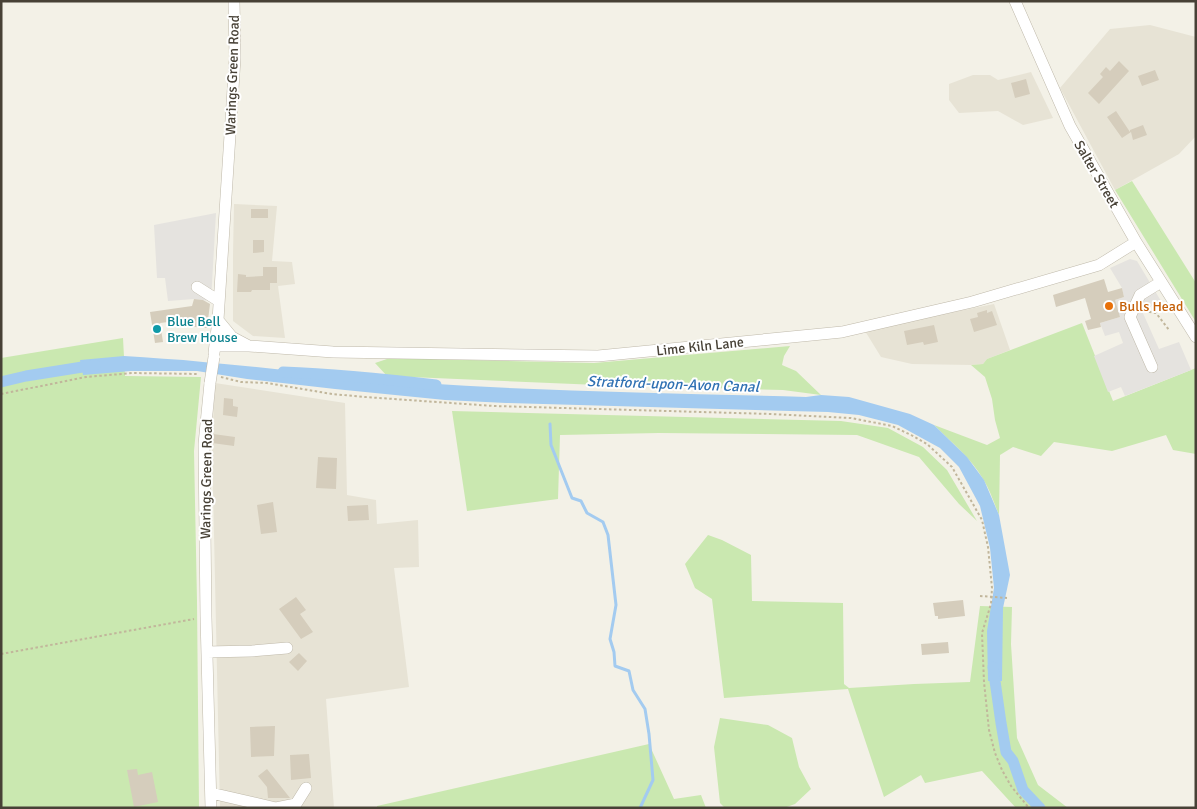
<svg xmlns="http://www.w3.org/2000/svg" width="1197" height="809" viewBox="0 0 1197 809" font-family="Signika,sans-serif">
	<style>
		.residential { fill: #e7e3d5 }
		.green { fill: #cae8b0 }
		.parking { fill: #e5e3df }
		.water { fill: #a3cbf0 }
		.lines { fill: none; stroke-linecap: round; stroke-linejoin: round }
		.stream { stroke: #a3cbf0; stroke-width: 3 }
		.canal { stroke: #a3cbf0; stroke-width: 11 }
		.building { fill: #d5cdbc }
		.minor-casing { stroke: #bfb9aa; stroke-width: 12 }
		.path { stroke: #c1b69b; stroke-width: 2; stroke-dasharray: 2.5 2.5; stroke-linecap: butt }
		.minor { stroke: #fff; stroke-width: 11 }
		.minor-bridge-casing { stroke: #bfb9aa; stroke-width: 12; stroke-linecap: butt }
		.path-bridge { stroke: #c1b69b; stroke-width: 2; stroke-dasharray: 2.5 2.5; stroke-linecap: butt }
		.minor-bridge { stroke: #fff; stroke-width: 11 }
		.food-dot { fill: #e8710a; stroke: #fff; stroke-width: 2 }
		.culture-dot { fill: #0f9aa8; stroke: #fff; stroke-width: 2 }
		.labels { text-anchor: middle; stroke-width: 4; stroke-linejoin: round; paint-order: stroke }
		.street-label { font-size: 14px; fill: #474136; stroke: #fff }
		.food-label { font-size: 14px; fill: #c56008; stroke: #fff; text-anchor: start }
		.culture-label { font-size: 14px; fill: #0d838f; stroke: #fff; text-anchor: start }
		.water-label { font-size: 15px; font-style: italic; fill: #2f71b3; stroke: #fff }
	</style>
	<rect width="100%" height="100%" fill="#f3f1e7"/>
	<path class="residential" d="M1150,25L1196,37V136L1179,154L1115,190L1060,88L1110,29Z
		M1031,72L1053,118L1023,125L998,111L959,113L949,100V84L973,75H990L998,80Z
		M234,204L277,206L272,261L292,262L295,284L278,286L285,338L253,336L233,321V255Z
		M994,304L1010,350L987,359L983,364L971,365L912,364L881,357L865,331L879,327Z
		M215,383L345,403L347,495L376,500L377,524L418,520L419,567L394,568L409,687L326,699L334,808H220L212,443Z"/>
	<path class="green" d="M1132,181L1196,283V322L1115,190Z
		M1082,323L1113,401L1196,368V454L1173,450L1166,435L1112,451L1054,442L1041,456L1013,447L1000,455L999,515C994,503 990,490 983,479C971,458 951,442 934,425L987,445L1000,438L995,420L992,399L985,377L971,365L983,364L987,359Z
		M123,338L125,376L201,377L194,451L197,601L199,808H1V358Z
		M790,346L784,356L782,365L796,371L821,395L783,390L598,385L387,376L375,363L390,358L594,363Z
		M452,411L841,421L888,428L923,447L947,470L977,521L959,504L919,457L857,435L659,433L560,435L558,499L467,511Z
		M708,535L722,540L751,555L752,601L843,603L844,684L849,688L914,684L970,682L980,606L1012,607L1011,644L1017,738L1038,785L1068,808H1016L982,771L925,783L921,775L884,797L848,689L724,698L712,599L695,588L685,564Z
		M720,718L768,725L792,738L799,767L811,789L795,804L784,808H725L720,803L714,747Z
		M649,744L674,799L701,795L706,808H377V806Z"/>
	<path class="parking" d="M216,213L211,301L194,299L168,301L165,278H157L154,225Z
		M1130,259L1137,261L1161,301L1142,311L1159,349L1179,342L1191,370L1125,396L1121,387L1108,392L1094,356L1123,343L1119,332L1105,336L1100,323L1120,317L1112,301L1124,297L1122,288L1110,268Z"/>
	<path class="water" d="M124,356C150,358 177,359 203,362C276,368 348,379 421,383C549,392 678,393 806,397L821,395L849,397L910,414L934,425L967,457L984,480L999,515L1010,575L1003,608L1002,681H988L987,631L994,588L990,548L980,506L959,467L940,448L898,425L859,415L828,412L506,403L445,400L335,389L247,379L197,371H131L83,375L80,360Z"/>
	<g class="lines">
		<path class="stream" d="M550,424L551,445L572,498L581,501L587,513L603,522L608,535L616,605L610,639L614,652L615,666L629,671L633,690L645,709L649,734L653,780L640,808"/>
		<path class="canal" d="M283,372C334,374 385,379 436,385
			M1,382L26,376L95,365
			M993,667L1001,723L1006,752L1013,761L1023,790L1040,808"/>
	</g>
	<path class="building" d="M1119,61L1129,71L1099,104L1088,93L1103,77L1100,74L1106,67L1110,71Z
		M1155,70L1159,80L1142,86L1138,76Z
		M1026,79L1030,94L1015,98L1011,83Z
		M1116,111L1130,132V130L1143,125L1147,135L1133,140L1131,132L1122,138L1107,117Z
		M251,209H268V218H251Z
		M253,240H264V252L253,253Z
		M263,267H277V283H270V290H252L251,292H237L238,274L246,275V277L263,276Z
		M1104,279L1108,292L1122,288L1124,297L1115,300L1120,317L1100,323L1101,327L1088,330L1085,321L1091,319L1085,298L1056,307L1053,295Z
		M194,299L203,300L210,304L207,328L185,326V320L160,323L163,342L155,343L150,312L192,306Z
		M987,310V313L992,311L997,325L974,332L970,319L978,317L977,313Z
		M934,325L938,342L924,345L923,342L907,345L904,331Z
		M224,398L233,399V406L238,407L237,417L223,415Z
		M213,434L235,437L234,446L212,443Z
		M318,457L337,458L336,489L316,488Z
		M273,502L277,532L261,534L257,505Z
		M368,505L369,520L348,521L347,506Z
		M296,597L306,610L300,614L313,632L301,639L279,609Z
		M963,600L965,616L938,619V616H935L933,603Z
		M948,642L949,653L922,655L921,644Z
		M299,653L307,661L298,671L289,662Z
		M275,726L274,756L251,757L250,727Z
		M309,754L311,778L291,780L290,755Z
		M137,769L138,775L152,772L158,802L134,807L127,770Z
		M267,769L290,798H268L267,787L258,776Z"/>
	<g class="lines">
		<g class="minor-casing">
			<path id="minor" d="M1015,1L1070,126L1136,242L1196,337
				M197,287L219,301
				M218,320L232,337L249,346
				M215,346H249L333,352L598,356L842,332L972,302L1099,265L1136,242
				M214,353L218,320L235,58L234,1
				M1152,367L1130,317L1140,295L1161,282
				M210,383L204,444L206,617L211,808
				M207,652L252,651L287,648
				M211,793L276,808L296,804L306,788"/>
		</g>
		<path class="path" d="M1144,311L1156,313L1169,330
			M221,377L241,382L267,383L332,394L365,397L494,406L771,414L851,418L892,426L911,435L927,444L952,467L982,520L988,547L992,588L991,604L982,633L984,682L989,730L995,753L1002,770L1011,786L1029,808
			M1,394L86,377L133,373L199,374
			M1,654L194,619"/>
		<use href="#minor" class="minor"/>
		<g class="minor-bridge-casing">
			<path id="minor-bridge" d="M210,383L214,357"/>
		</g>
		<path class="path-bridge" d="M980,596L1007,598"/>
		<use href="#minor-bridge" class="minor-bridge"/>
	</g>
	<circle class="food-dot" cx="1109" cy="306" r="5"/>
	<circle class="culture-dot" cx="157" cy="329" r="5"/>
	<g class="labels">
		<g class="street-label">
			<text transform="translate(232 75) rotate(-88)" y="5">Warings Green Road</text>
			<text transform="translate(1097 174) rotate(60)" y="5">Salter Street</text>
			<text transform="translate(700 346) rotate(-6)" y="5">Lime Kiln Lane</text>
			<text transform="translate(206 479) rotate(-89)" y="5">Warings Green Road</text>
		</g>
		<g class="food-label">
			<text x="1119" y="311">Bulls Head</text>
		</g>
		<g class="culture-label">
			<text x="167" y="326">Blue Bell<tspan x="167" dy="16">Brew House</tspan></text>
		</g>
		<g class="water-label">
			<text transform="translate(673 384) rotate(2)" y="5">Stratford-upon-Avon Canal</text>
		</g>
	</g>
	<rect width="1197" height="809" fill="none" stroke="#474136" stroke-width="5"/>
</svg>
